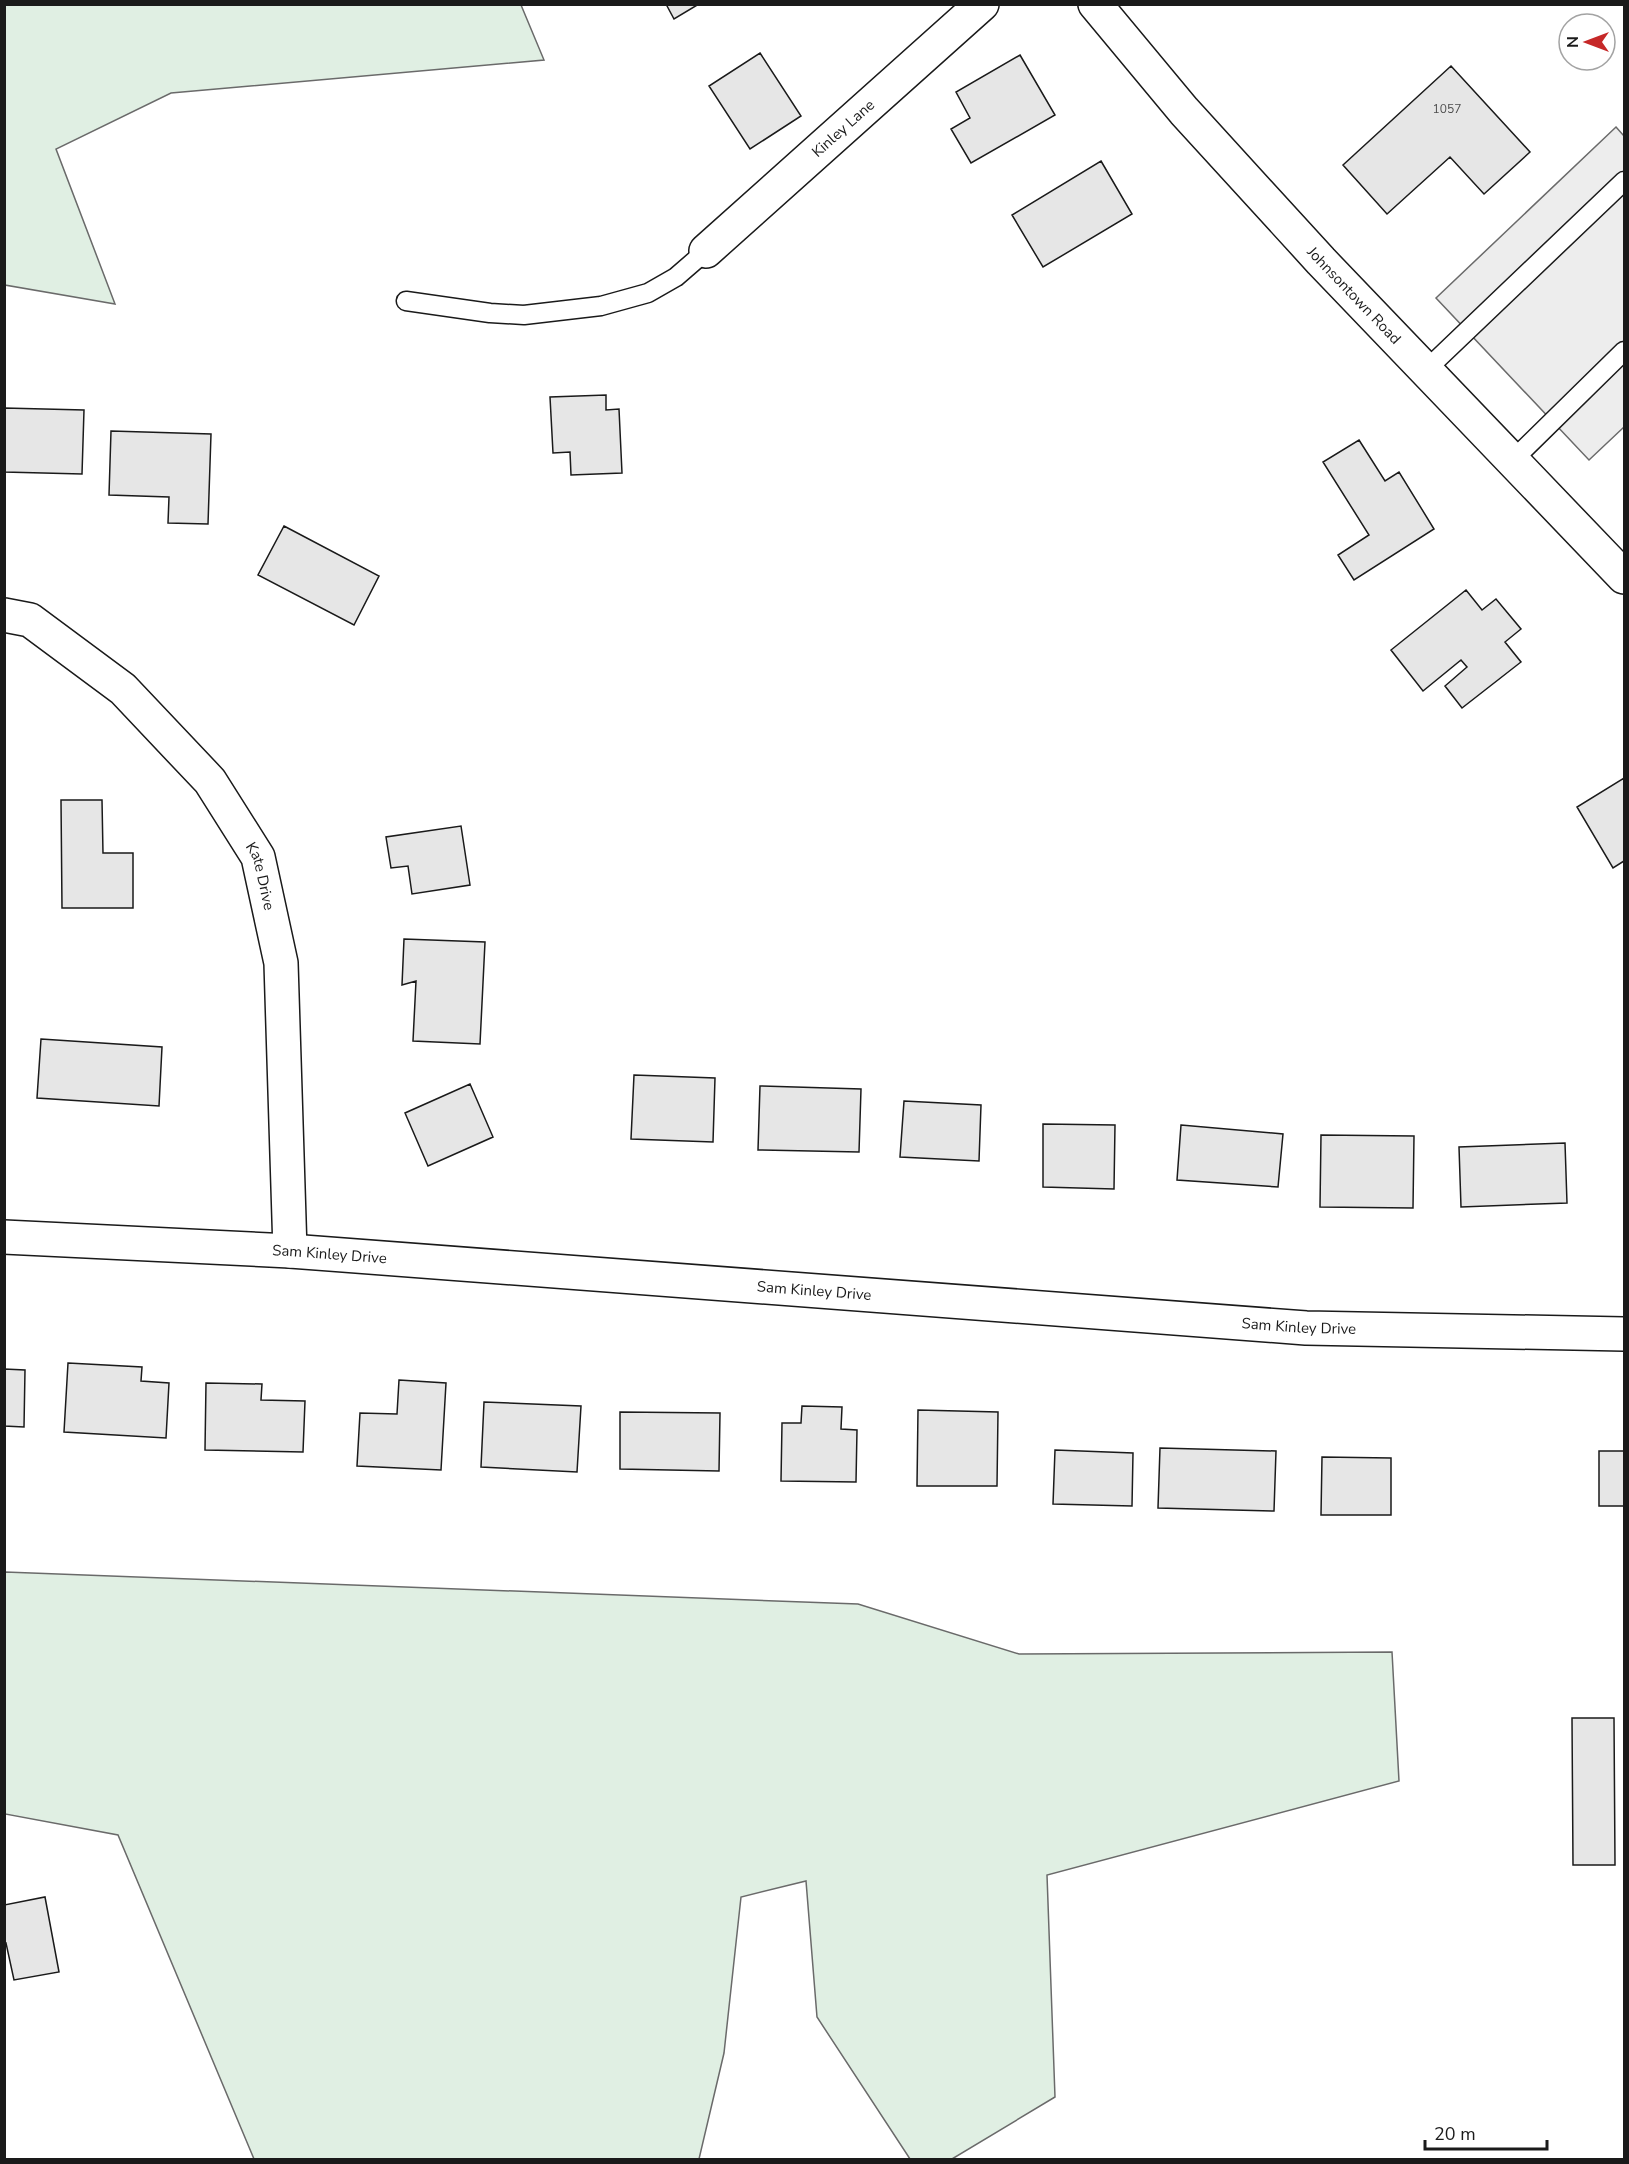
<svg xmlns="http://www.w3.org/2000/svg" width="1629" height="2164" viewBox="0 0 1629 2164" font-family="'Nunito Sans',sans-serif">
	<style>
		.green { fill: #e0efe3; stroke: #6a6a6a; stroke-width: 1.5 }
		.parking { fill: #ededed; stroke: #6a6a6a; stroke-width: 1.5 }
		.building { fill: #e6e6e6; stroke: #1a1a1a; stroke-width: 1.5 }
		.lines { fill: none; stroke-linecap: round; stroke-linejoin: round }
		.service-casing { stroke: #1a1a1a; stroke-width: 21 }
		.minor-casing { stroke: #1a1a1a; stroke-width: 36 }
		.tertiary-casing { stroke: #1a1a1a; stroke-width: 36 }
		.service { stroke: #fff; stroke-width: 18 }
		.minor { stroke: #fff; stroke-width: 33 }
		.tertiary { stroke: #fff; stroke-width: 33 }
		.labels { text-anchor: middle; stroke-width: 4.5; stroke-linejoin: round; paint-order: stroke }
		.number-label { font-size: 12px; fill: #4d4d4d }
		.street-label { font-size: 15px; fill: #1a1a1a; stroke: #fff }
	</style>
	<rect width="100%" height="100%" fill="#fff"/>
	<path class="green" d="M4,5H521L544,60L171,93L56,149L115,304L5,285Z
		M5,1572L858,1604L1019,1654L1392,1652L1399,1781L1047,1875L1055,2097L952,2159H910L817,2017L806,1881L741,1897L724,2053L699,2159H254L118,1835L5,1814Z"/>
	<path class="parking" d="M1616,127L1624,136V427L1589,460L1436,298Z"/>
	<path class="building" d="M666,4H699L674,19Z
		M760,53L801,116L750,149L709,86Z
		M1020,55L1055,115L971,163L951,129L970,118L956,92Z
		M1451,66L1530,152L1484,194L1450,157L1387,214L1343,165Z
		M1101,161L1132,214L1043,267L1012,215Z
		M606,395V410L619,409L622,473L571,475L570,452L553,453L550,397Z
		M4,408L84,410L82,474L4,472Z
		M111,431L211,434L208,524L168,523L169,497L109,495Z
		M1359,440L1385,481L1399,472L1434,529L1354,580L1338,555L1369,535L1323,462Z
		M284,526L379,576L354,625L258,575Z
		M1466,590L1482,610L1496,599L1521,629L1505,642L1521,662L1462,708L1445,686L1467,667L1461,660L1423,691L1391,650Z
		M1624,778V861L1613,868L1577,807Z
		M61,800H102L103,853H133V908H62Z
		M461,826L470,885L412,894L408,866L391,868L386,837Z
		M404,939L485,942L480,1044L413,1041L416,981L402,985Z
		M41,1039L162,1047L159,1106L37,1098Z
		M634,1075L715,1078L713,1142L631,1139Z
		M470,1084L493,1137L428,1166L405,1113Z
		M760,1086L861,1089L859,1152L758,1150Z
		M904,1101L981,1105L979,1161L900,1157Z
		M1043,1124L1115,1125L1114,1189L1043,1187Z
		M1181,1125L1283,1134L1278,1187L1177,1180Z
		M1321,1135L1414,1136L1413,1208L1320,1207Z
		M1565,1143L1567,1203L1461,1207L1459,1147Z
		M68,1363L142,1367L141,1381L169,1383L166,1438L64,1432Z
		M4,1369L25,1370L24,1427L4,1426Z
		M399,1380L446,1383L441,1470L357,1466L360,1413L397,1414Z
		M206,1383L262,1384L261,1400L305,1401L303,1452L205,1450Z
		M484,1402L581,1406L577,1472L481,1467Z
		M802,1406L842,1407L841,1429L857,1430L856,1482L781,1481L782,1423H801Z
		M918,1410L998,1412L997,1486H917Z
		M620,1412L720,1413L719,1471L620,1469Z
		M1160,1448L1276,1451L1274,1511L1158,1508Z
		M1055,1450L1133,1453L1132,1506L1053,1504Z
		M1599,1451H1624V1506H1599Z
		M1322,1457L1391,1458V1515H1321Z
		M1572,1718H1614L1615,1865H1573Z
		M45,1897L59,1972L14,1980L6,1943L4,1944V1905Z"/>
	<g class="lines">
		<g class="service-casing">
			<path id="service" d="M406,301L490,313L524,315L601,306L648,293L676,277L706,251
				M1426,370L1624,181
				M1513,460L1624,351"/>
		</g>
		<g class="minor-casing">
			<g id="minor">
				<path id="s1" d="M706,251L982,4"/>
				<path id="s2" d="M4,615L30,620L123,689L210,781L258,857L281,963L290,1251"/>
				<path id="s3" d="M4,1237L290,1251L1306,1328L1624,1334"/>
			</g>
		</g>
		<g class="tertiary-casing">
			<g id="tertiary">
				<path id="s4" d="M1095,4L1184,111L1321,261L1624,577"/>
			</g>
		</g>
		<use href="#service" class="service"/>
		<use href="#minor" class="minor"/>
		<use href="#tertiary" class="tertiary"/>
	</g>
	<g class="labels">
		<g class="number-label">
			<text x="1447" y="113">1057</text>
		</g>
		<g class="street-label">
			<text dy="5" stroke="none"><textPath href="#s1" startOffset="184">Kinley Lane</textPath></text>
			<text dy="5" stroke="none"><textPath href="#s4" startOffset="390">Johnsontown Road</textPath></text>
			<text dy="5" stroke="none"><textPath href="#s2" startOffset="378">Kate Drive</textPath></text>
			<text dy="5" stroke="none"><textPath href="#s3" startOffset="326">Sam Kinley Drive</textPath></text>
			<text dy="5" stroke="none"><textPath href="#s3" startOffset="812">Sam Kinley Drive</textPath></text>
			<text dy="5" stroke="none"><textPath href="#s3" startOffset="1298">Sam Kinley Drive</textPath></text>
		</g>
	</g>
	<rect width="1629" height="2164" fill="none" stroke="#1a1a1a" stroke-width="12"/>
	<g transform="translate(1587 42) rotate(270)"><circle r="28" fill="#ffffff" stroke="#a3a3a3" stroke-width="1.5"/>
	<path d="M0-4.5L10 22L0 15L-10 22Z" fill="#c62828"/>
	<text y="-9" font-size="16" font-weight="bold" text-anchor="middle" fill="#1a1a1a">N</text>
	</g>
	<path d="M1425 2140v9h122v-9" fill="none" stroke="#1a1a1a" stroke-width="3"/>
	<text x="1434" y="2140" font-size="18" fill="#1a1a1a" stroke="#ffffff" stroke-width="4.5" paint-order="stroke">20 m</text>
</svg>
